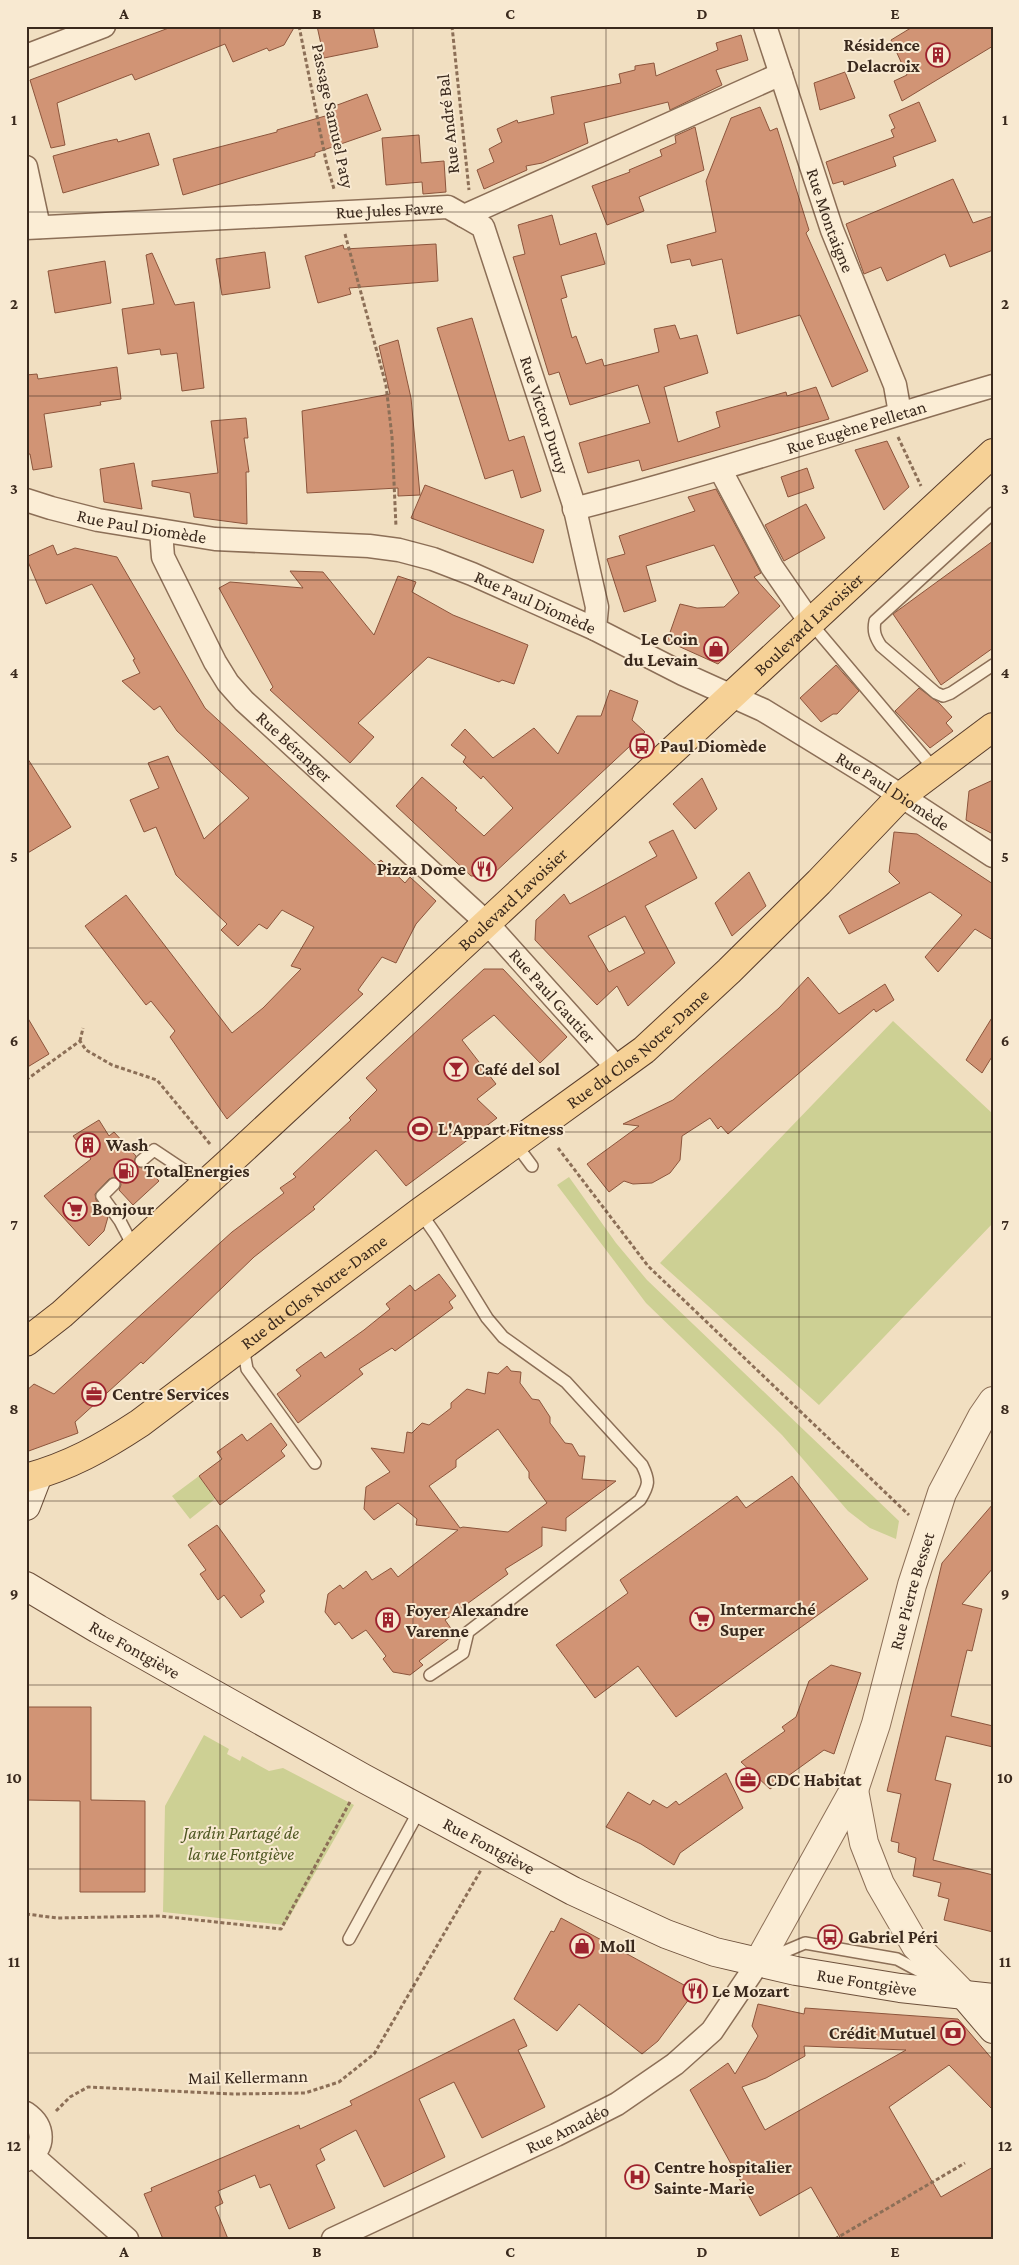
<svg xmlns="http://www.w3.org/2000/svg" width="1019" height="2265" viewBox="0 0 1019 2265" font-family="'Crimson Pro',serif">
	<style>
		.green { fill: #cdd094 }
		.building { fill: #d19475; stroke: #8c553c; fill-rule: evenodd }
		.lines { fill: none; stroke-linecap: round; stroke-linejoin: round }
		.service-casing { stroke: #8c6f57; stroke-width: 14 }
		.minor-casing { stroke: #8c6f57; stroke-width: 25 }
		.tertiary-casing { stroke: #8c6f57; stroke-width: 30 }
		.secondary-casing { stroke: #6d503b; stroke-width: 30 }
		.primary-casing { stroke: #593d2c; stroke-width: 30 }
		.path { stroke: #8c6f57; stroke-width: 3; stroke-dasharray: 4 2.5; stroke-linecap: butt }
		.service { stroke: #fbedd5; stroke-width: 11 }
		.minor { stroke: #fbedd5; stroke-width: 22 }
		.tertiary { stroke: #fbedd5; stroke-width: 28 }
		.secondary { stroke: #fbedd5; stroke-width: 28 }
		.primary { stroke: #f6d196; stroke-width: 28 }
		.grid { fill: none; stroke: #3a291d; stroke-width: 1; stroke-opacity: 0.55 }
		.labels { text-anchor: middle; stroke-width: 4; stroke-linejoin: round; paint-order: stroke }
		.poi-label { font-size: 18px; font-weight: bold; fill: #3a291d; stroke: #f8e9d1; text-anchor: start }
		.street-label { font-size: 18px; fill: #3a291d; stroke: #f8e9d1 }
		.park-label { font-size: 18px; font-style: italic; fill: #4f5822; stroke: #f8e9d1 }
		.neatline { fill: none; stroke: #3a291d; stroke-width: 2 }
		.grid-label { font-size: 16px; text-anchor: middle; font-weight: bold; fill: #3a291d }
	</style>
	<rect width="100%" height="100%" fill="#f1dfc1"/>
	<path class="green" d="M893,1021L993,1114V1223L819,1405L660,1263Z
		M569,1177L616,1243L647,1280L899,1521L896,1539L870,1528L848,1511L782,1435L646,1303L557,1185Z
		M199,1476L215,1499L190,1519L172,1496Z
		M204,1735L229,1749L227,1754L240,1761L242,1756L269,1771L283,1768L354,1805L285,1925L163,1912L165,1806Z"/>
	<path class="building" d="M174,26H295L284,45L269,51L267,48L233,62L225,44L135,80L132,74L57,103L65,145L51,148L30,80Z
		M317,26H373L378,47L324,58Z
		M914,26H993V46L902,101L894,81L907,75L891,40Z
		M741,35L748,60L716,70L722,85L670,110L668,102L584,123L588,143L542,163L526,166L527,170L484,189L477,170L494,162L489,149L502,142L497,129L517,120L518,123L554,114L551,97L621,83L619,74L635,70V66L654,63L656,76L718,50L716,43Z
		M845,72L855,98L820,110L814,83Z
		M367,94L381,130L315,153V156L183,195L173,159L277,132V130L332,114V107Z
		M919,102L936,141L893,157L896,166L844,185L843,181L833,184L826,162L894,137L891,130L895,128L889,115Z
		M760,107L770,131L777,128L809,230L806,233L868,371L832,387L800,315L737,334L722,259L692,266L690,259L671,263L667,245L716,232L706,181L731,118Z
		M695,127L704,170L639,197L644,211L607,225L592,186L630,172L629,170L662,156L660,150L676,143L675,136Z
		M149,133L159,165L63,193L53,156L104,142L117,139L118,142Z
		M419,135L421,163L444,161L446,192L423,194L422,182L386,185L382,138Z
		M953,179L973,223L993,216V250L950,267L945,254L887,281L881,267L864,274L846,224Z
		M552,215L560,245L596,233L605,264L561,276L567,297L561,299L572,338L576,336L586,364L602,359L604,366L659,352L654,329L675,325L680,339L697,335L708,373L664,387L678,442L720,427L716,412L786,392L787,396L816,387L829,419L642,471L639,460L588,473L579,443L650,423L638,385L570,405L559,372L549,375L513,257L525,254L518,225Z
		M436,244L438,281L349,288L351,294L318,303L305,256L343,245L344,249Z
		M265,252L270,288L222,295L216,259Z
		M152,253L175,305L194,302L204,388L182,391L177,353L161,355L160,349L128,354L122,309L154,304L146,255Z
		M105,261L111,303L55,313L48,271Z
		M472,318L509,441L524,436L541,491L521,498L513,470L485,479L437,328Z
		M398,340L411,398L420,495L398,496V488L307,493L302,411L390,394L379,346Z
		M117,367L121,399L100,402L101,405L44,414L52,467L33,470L30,454H26V375L37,374L38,379Z
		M246,418L248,438H244L249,472H246L247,524L194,517L190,493L152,486V481L218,473L211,421Z
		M887,441L909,487L884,510L855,450Z
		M134,463L142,509L104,502L100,469Z
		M807,468L814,488L788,497L781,477Z
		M425,485L544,530L533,563L411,518Z
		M716,489L761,573L754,577L780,606L718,664L667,641L680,604L697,608L724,607L739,593L714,545L646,566L656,601L624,612L607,559L625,554L619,536L695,511L688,497Z
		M806,504L825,538L784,561L765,525Z
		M993,541V648L941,685L893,614Z
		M53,545L57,555L75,548L117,557L205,708L375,865L381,860L405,883L410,877L436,901L416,924L396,963L382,957L358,990L363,994L227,1119L170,1037L175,1031L151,1001L146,1005L85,926L126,895L232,1033L263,1008L301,969L291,966L314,927L282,910L267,929L259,924L238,946L221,930L227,924L176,875L156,827L144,832L130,800L159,788L148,763L168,756L204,839L249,798L177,731L160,706L154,710L122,681L140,673L133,660L135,659L92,584L46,604L26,557Z
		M290,571L323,572L374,635L398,576L416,582L412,592L453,615L528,645L514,684L502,680L499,682L428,657L358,723L374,737L350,763L270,690L273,687L219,588L230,582L303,588Z
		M836,665L859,691L837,714H833L821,722L800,698Z
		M919,688L939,703L952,717L946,723L953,731L930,748L895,711Z
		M610,690L638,701L632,720L645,732L491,876H471L396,806L422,777L457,808L455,810L484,836L513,808L483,776L481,779L463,762L466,757L451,745L465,729L493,758L534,728L558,754L577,716H601Z
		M26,756L71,827L26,854Z
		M702,778L717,809L695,829L673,804Z
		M993,780V834L966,820L969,791Z
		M673,830L697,878L645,906L675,963L628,1006L617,986L597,1005L535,940L536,920L564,894L570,904L657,856L649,842ZM625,916L645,953L609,972L588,936Z
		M894,832L917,834L993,884V940L975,929L938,972L925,957L962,915L930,892L849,934L839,916L900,883L889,872Z
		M749,872L766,906L732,936L715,903Z
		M484,969H503L567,1037L540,1063L494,1015L462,1040L496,1084L477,1099L497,1118L406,1186L376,1150L313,1207L315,1209L254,1257L143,1364L141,1362L75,1422L78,1433L26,1452V1391L34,1384L54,1394L232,1232L284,1193L280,1188L296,1177L293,1174L351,1120L349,1118L377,1090L366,1078Z
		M808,977L839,1014L885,984L894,1000L876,1012L874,1009L728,1134L721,1126L718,1129L710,1118L682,1136L680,1160L670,1173L652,1183L633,1184L624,1181L609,1192L587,1164L639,1126L623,1124L673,1100L779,1008Z
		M26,1015L49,1054L26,1068Z
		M993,1016V1055L982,1073L966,1060Z
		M99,1120L109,1136L114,1132L136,1156L134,1162L136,1166L142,1168L146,1167L159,1181L133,1205L119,1190L121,1185L120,1179L115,1177L109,1179L95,1194L96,1200L108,1217L104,1231L89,1246L44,1196L91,1159L73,1136Z
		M439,1274L456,1296L449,1302L453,1308L395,1351L392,1348L359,1369L363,1374L298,1423L277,1394L301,1376L296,1370L321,1352L325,1358L364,1330L390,1309L386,1304L410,1285L415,1291Z
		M507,1366L511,1371L521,1372L520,1383L532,1399L539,1400L550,1417V1423L565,1443L572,1444L579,1456H585L582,1479L616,1481L566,1518V1531L542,1527V1546L505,1569L508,1574L445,1620L455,1634L419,1661L423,1665L410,1675L393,1672L383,1659L386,1656L366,1630L352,1639L339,1622L335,1625L325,1612L328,1594L340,1585L343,1589L366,1571L372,1580L391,1568L398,1577L458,1530L416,1525L417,1519L398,1503L374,1520L364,1509L366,1487L390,1472L371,1448L404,1453L407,1432L412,1433L422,1423L429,1425L451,1408V1403L467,1389L485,1394L488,1372L498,1374ZM498,1429L529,1472V1478L547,1503L508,1532L463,1527L460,1528L429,1486L456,1467V1460Z
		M271,1423L287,1445L281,1451L285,1456L220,1505L199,1476L222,1459L217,1452L242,1434L247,1441Z
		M792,1476L868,1579L676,1717L638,1666L595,1698L556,1645L628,1593L620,1580L737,1496L746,1508Z
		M993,1504V1568L962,1604L982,1609L972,1651L967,1650L951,1716L993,1726V1747L946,1736L935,1780L951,1784L933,1860L993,1875V1932L944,1920L949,1899L938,1896L941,1883L913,1876L916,1858L898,1852L899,1843L891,1841L901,1794L887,1791L942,1563Z
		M217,1525L265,1591L260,1595L264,1602L241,1618L224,1595L218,1600L200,1574L206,1570L188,1545Z
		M831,1665L861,1673L834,1754L824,1750L770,1789L741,1762L785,1731L782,1727L796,1717L809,1681Z
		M26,1707H91V1800L145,1801V1892H80V1801L26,1800Z
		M726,1773L743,1808L680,1853L674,1865L641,1844L606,1827L628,1792L650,1805L653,1800L667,1808L676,1801L679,1805Z
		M561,1918L695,1991L658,2041L642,2054L579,2004L557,2031L514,1999L551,1931L554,1932Z
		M758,2004L804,2014L805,2008L958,2019L993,2060V2110L949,2065L889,2107L941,2197L993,2167V2239H841L811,2187L760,2216L690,2090L728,2063L735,2074L758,2036L752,2026ZM804,2046L906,2050L765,2130L742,2087L766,2078L805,2056Z
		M514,2019L527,2046L518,2050L545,2107L482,2138L454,2082L419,2099L445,2157L384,2187L356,2130L320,2149L325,2160L316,2165L335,2208L289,2229L270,2184L260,2188L255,2175L218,2191L223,2203L215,2207L228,2239H163L144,2194L152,2191L151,2188L299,2125L300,2129L352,2105L350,2101Z"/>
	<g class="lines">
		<g class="service-casing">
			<path id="service" d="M993,513L875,621C873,631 875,637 881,646L936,693L943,696L951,693L993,665
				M810,622L935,770
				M515,1143L532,1166
				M141,1161L154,1150L190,1174L207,1182
				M114,1184L102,1196L120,1221L134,1248
				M420,1212L436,1235L487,1318L503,1337L566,1382L642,1465C650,1481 649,1485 640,1500L468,1632L463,1653L430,1675
				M243,1347L247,1369L315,1463
				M349,1939L420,1809
				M767,1959L805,1943L897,1959L936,1980"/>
		</g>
		<g class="minor-casing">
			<g id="minor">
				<path id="s1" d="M765,26L832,230L895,385L900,413"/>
				<path d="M26,56L104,26"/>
				<path d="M26,167L39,227"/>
				<path id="s2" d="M464,216L483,227L574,505L597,607L595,629"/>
				<path id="s3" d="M26,228L448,207L464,216L781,74"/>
				<path d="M720,469L772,567L810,622"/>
				<path id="s4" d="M26,500L51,508L98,520L215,539L369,546L399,550L433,559L472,574L595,629L683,674L763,710L869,775L993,856"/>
				<path id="s5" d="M574,509C715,473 853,427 993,386"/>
				<path id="s6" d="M161,531L163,557L215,662L228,683L244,701L487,923L618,1069"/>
				<path d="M26,2113C45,2126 46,2148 26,2160"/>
				<path d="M33,2156L127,2239"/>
				<path id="s7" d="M333,2239L556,2135L617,2104L675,2064L712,2031L758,1963"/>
			</g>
		</g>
		<g class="tertiary-casing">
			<g id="tertiary">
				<path d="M854,1790L864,1843L880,1884L916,1946L964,1995"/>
				<path id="s8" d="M758,1963L854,1790L876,1724L912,1585L942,1493L982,1417L993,1401"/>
			</g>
		</g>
		<g class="secondary-casing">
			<g id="secondary">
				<path d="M26,1506L38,1475"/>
				<path id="s9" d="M26,1586L98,1629L363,1778L573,1891L666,1934L715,1952L796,1971L900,1988L993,1998"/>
				<path d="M964,1995L993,2029"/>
			</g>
		</g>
		<g class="primary-casing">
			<g id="primary">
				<path id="s10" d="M26,1342L62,1314L226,1165L993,453"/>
				<path id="s11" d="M26,1478C70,1466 102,1448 140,1423L420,1212L644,1050L729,971L819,882L901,796L993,727"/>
			</g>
		</g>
		<path class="path" d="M299,26L326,161L334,189
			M452,26L469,190
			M345,234L386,385L392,437L396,527
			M898,437L921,486
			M80,1041L83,1028
			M26,1080L80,1041L86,1050L112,1065L157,1080L210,1144
			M558,1148L648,1266L909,1515
			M26,1914L57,1918L160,1916L281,1929L351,1800
			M56,2111L70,2097L88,2087L233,2094L305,2093L339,2082L374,2054L481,1870
			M835,2239L965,2163"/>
		<use href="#service" class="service"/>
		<use href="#minor" class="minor"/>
		<use href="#tertiary" class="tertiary"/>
		<use href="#secondary" class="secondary"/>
		<use href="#primary" class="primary"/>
	</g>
	<path class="grid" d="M220,26V2239M413,26V2239M606,26V2239M799,26V2239M26,212H993M26,396H993M26,580H993M26,764H993M26,948H993M26,1132H993M26,1317H993M26,1501H993M26,1685H993M26,1869H993M26,2053H993"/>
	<defs>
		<g id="building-ring" transform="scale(1.25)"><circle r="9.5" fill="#f8e9d1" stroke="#9e232e" stroke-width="1.5"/><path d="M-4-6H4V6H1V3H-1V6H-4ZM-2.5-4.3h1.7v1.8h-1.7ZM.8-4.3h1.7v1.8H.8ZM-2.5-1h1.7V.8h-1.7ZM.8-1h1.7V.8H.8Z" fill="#9e232e"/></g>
		<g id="shop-ring" transform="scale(1.25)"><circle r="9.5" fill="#f8e9d1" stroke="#9e232e" stroke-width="1.5"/><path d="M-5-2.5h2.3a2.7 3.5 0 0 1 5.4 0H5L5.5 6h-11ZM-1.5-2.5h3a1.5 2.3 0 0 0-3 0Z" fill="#9e232e"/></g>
		<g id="bus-ring" transform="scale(1.25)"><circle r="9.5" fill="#f8e9d1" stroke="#9e232e" stroke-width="1.5"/><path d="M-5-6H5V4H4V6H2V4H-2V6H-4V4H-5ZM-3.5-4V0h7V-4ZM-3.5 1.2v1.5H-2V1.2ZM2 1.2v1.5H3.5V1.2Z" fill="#9e232e"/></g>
		<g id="restaurant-ring" transform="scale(1.25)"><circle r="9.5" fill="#f8e9d1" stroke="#9e232e" stroke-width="1.5"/><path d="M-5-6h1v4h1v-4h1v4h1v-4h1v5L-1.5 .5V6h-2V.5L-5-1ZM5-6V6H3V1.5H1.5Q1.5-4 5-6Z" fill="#9e232e"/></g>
		<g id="bar-ring" transform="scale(1.25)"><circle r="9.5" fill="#f8e9d1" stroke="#9e232e" stroke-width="1.5"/><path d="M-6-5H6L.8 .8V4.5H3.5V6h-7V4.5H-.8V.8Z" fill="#9e232e"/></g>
		<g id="stadium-ring" transform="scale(1.25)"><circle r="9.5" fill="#f8e9d1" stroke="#9e232e" stroke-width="1.5"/><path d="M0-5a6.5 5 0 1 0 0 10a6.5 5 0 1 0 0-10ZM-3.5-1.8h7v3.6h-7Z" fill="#9e232e"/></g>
		<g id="fuel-ring" transform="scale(1.25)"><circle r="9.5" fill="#f8e9d1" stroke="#9e232e" stroke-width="1.5"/><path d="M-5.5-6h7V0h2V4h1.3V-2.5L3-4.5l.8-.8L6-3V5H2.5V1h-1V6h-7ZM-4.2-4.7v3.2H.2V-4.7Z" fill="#9e232e"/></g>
		<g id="supermarket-ring" transform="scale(1.25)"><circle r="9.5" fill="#f8e9d1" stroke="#9e232e" stroke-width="1.5"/><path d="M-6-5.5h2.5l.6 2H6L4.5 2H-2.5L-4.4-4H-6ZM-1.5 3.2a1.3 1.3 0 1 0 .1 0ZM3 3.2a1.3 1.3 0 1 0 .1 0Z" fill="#9e232e"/></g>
		<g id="office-ring" transform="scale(1.25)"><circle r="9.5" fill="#f8e9d1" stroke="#9e232e" stroke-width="1.5"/><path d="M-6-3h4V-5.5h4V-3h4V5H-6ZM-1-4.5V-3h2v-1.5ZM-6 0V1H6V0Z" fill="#9e232e"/></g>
		<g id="bank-ring" transform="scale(1.25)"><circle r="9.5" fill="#f8e9d1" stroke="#9e232e" stroke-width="1.5"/><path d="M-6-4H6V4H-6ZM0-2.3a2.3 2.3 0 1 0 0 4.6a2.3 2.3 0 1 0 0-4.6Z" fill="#9e232e"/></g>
		<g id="hospital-ring" transform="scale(1.25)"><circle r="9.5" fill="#f8e9d1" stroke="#9e232e" stroke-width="1.5"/><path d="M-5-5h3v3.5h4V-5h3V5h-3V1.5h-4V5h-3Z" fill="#9e232e"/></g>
	</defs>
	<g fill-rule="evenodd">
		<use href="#building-ring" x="938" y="55"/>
		<use href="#shop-ring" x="716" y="649"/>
		<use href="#bus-ring" x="642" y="746"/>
		<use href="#restaurant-ring" x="484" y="869"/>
		<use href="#bar-ring" x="456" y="1069"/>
		<use href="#stadium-ring" x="420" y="1129"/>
		<use href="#building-ring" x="88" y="1145"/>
		<use href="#fuel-ring" x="126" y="1171"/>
		<use href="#supermarket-ring" x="75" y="1209"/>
		<use href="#office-ring" x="94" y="1394"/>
		<use href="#supermarket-ring" x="702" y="1619"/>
		<use href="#building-ring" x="388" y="1620"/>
		<use href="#office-ring" x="748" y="1780"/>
		<use href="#bus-ring" x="830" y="1937"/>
		<use href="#shop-ring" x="582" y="1946"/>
		<use href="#restaurant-ring" x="695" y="1991"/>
		<use href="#bank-ring" x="953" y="2033"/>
		<use href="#hospital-ring" x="637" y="2177"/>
	</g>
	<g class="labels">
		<g class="poi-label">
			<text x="920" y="51" text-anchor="end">Résidence<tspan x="920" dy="21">Delacroix</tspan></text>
			<text x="698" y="645" text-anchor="end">Le Coin<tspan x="698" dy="21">du Levain</tspan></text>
			<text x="660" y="752">Paul Diomède</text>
			<text x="466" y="875" text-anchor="end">Pizza Dome</text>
			<text x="474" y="1075">Café del sol</text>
			<text x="438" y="1135">L'Appart Fitness</text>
			<text x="106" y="1151">Wash</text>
			<text x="144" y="1177">TotalEnergies</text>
			<text x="92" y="1215">Bonjour</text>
			<text x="112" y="1400">Centre Services</text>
			<text x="720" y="1615">Intermarché<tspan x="720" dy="21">Super</tspan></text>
			<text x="406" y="1616">Foyer Alexandre<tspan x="406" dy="21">Varenne</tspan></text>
			<text x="766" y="1786">CDC Habitat</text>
			<text x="848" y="1943">Gabriel Péri</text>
			<text x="600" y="1952">Moll</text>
			<text x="712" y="1997">Le Mozart</text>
			<text x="936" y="2039" text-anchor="end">Crédit Mutuel</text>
			<text x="654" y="2173">Centre hospitalier<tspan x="654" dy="21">Sainte-Marie</tspan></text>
		</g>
		<g class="street-label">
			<text transform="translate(333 116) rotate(78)" y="6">Passage Samuel Paty</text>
			<text transform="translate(448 124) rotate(-96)" y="6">Rue André Bal</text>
			<text dy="6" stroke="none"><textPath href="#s3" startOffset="364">Rue Jules Favre</textPath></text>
			<text dy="6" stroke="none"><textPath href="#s1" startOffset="205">Rue Montaigne</textPath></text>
			<text dy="6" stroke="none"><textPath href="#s2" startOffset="220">Rue Victor Duruy</textPath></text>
			<text dy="6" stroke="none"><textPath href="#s5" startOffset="294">Rue Eugène Pelletan</textPath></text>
			<text dy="6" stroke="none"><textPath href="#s4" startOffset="119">Rue Paul Diomède</textPath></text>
			<text dy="6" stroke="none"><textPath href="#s4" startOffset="524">Rue Paul Diomède</textPath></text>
			<text dy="6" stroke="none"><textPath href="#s10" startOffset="1062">Boulevard Lavoisier</textPath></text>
			<text dy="6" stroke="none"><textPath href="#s6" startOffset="260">Rue Béranger</textPath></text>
			<text dy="6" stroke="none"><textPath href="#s4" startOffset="929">Rue Paul Diomède</textPath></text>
			<text dy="6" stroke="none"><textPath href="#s10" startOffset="658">Boulevard Lavoisier</textPath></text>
			<text dy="6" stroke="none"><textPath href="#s6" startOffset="619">Rue Paul Gautier</textPath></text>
			<text dy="6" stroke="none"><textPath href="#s11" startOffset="750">Rue du Clos Notre-Dame</textPath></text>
			<text dy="6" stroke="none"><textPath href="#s11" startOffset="345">Rue du Clos Notre-Dame</textPath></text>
			<text dy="6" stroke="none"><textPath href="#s8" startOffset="405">Rue Pierre Besset</textPath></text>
			<text dy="6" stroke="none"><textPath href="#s9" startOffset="126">Rue Fontgiève</textPath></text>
			<text dy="6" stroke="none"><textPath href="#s9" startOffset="531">Rue Fontgiève</textPath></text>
			<text dy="6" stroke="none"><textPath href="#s9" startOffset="936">Rue Fontgiève</textPath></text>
			<text transform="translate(248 2077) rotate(-1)" y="6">Mail Kellermann</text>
			<text dy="6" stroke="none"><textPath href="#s7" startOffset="259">Rue Amadéo</textPath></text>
		</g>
		<g class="park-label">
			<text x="241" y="1839">Jardin Partagé de<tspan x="241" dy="21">la rue Fontgiève</tspan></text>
		</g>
	</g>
	<rect width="1019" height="2265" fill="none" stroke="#f8e9d1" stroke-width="55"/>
	<rect x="28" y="28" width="964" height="2210" class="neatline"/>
	<g class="grid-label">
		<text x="124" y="19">A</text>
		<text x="317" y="19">B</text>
		<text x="510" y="19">C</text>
		<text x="702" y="19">D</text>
		<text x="895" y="19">E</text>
		<text x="14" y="125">1</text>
		<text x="1005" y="125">1</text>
		<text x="14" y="309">2</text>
		<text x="1005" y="309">2</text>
		<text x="14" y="494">3</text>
		<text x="1005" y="494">3</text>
		<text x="14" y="678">4</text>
		<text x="1005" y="678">4</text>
		<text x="14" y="862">5</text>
		<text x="1005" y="862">5</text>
		<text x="14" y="1046">6</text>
		<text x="1005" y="1046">6</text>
		<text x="14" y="1230">7</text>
		<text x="1005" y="1230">7</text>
		<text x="14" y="1414">8</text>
		<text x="1005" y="1414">8</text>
		<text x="14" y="1599">9</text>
		<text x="1005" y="1599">9</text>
		<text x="14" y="1783">10</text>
		<text x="1005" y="1783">10</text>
		<text x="14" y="1967">11</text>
		<text x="1005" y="1967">11</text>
		<text x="14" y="2151">12</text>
		<text x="1005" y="2151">12</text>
		<text x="124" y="2257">A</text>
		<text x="317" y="2257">B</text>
		<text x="510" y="2257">C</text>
		<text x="702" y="2257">D</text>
		<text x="895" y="2257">E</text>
	</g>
</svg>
